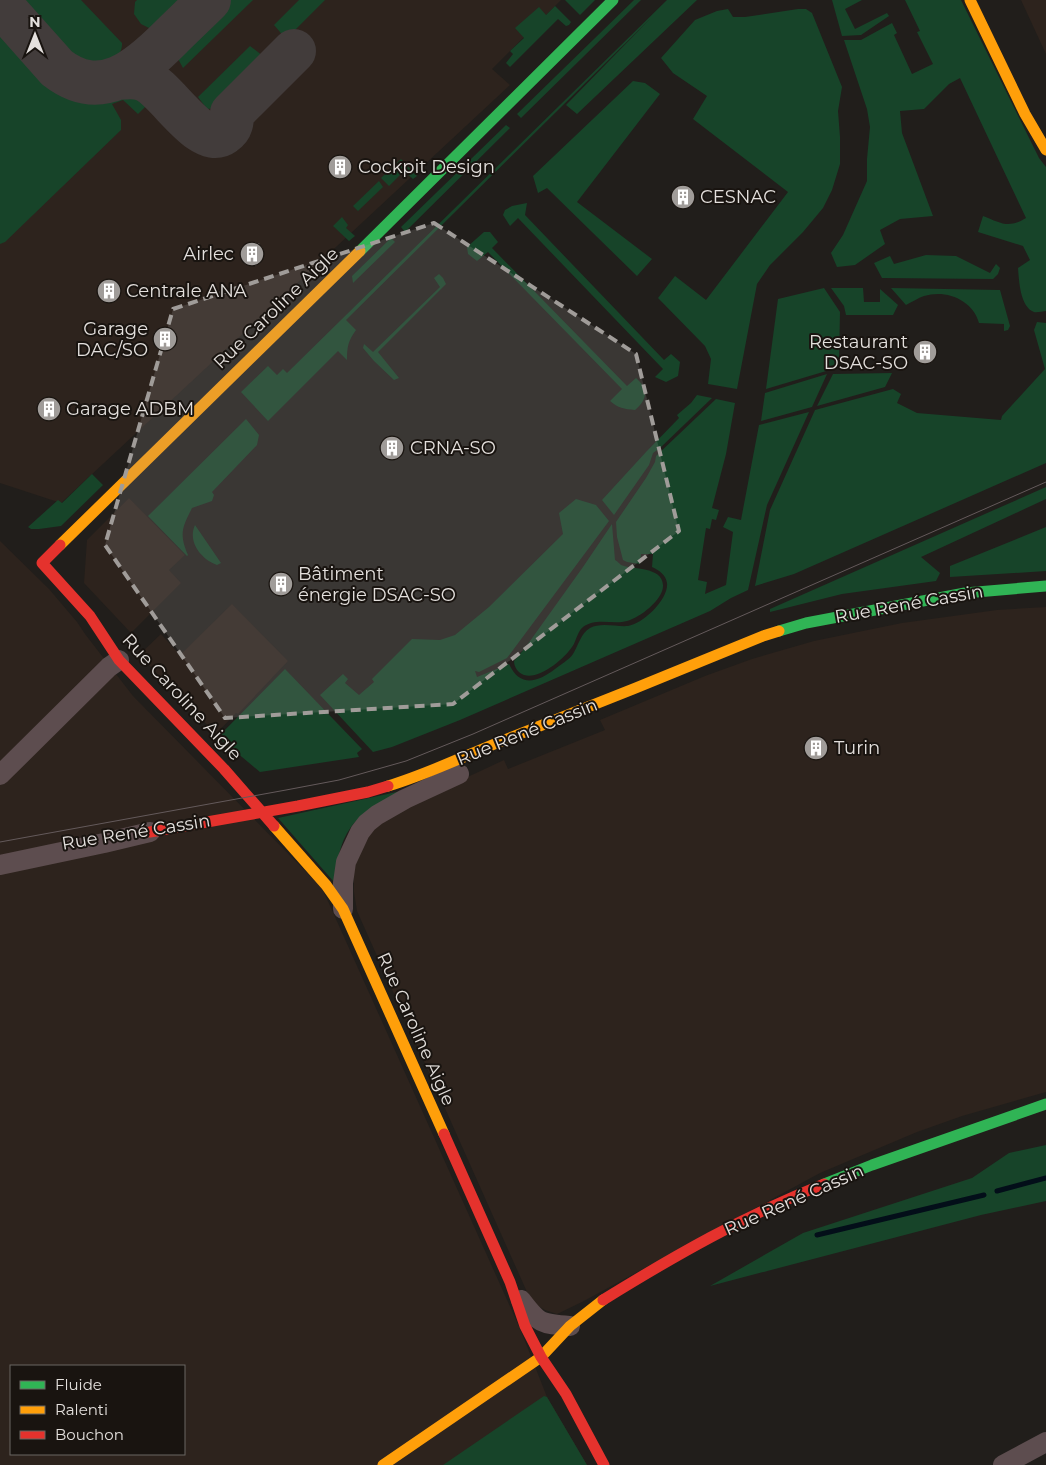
<svg xmlns="http://www.w3.org/2000/svg" width="1046" height="1465" viewBox="0 0 1046 1465" font-family="Montserrat,sans-serif">
	<style>
		.built { fill: #2d231d; fill-rule: evenodd }
		.green { fill: #174429 }
		.lines { fill: none; stroke-linecap: round; stroke-linejoin: round }
		.stream { stroke: #030e19; stroke-width: 5 }
		.taxiway { stroke: #423c3b; stroke-width: 44 }
		.street { stroke: #5d4d4f; stroke-width: 20 }
		.fast { stroke: #30b455; stroke-width: 11 }
		.slow { stroke: #ff9f0a; stroke-width: 11 }
		.jam { stroke: #e5322d; stroke-width: 11 }
		.tram { stroke: #645a5b; stroke-width: 1 }
		.marked { fill: #a09c99; fill-opacity: 0.2; stroke: #a09c99; stroke-width: 4; stroke-dasharray: 10 6; stroke-linejoin: round }
		.labels { text-anchor: middle; stroke-width: 4; stroke-linejoin: round; paint-order: stroke }
		.poi-label { font-size: 18px; fill: #e4e0dd; stroke: #191410; text-anchor: start }
		.street-label { font-size: 18px; fill: #e4e0dd; stroke: #191410 }
	</style>
	<rect width="100%" height="100%" fill="#211e1b"/>
	<path class="built" d="M0,0H561L492,69L510,85L61,503L0,483Z
		M1021,0H1046V54Z
		M129,498L185,555L169,570L181,583L131,633L84,583L87,540Z
		M0,541L49,589L77,622L85,634L133,696L322,888L521,1331L547,1397L587,1465H0ZM11,1366H184V1454H11Z
		M232,604L288,661L238,714L236,713L216,734L139,655L161,634L180,655Z
		M1046,607V1092L962,1116L917,1132L820,1173L582,1302L557,1314L545,1310L535,1304L527,1292L357,911L354,892V872L358,854L380,818L504,760L508,769L605,730L600,720L705,676L752,659L814,641L902,623L997,610Z"/>
	<path class="green" d="M25,0H81L122,43C123,58 105,66 91,65C87,65 83,63 79,62Z
		M137,0H192L163,28L153,30L141,24L134,14L135,2Z
		M228,0H253L183,68L177,57V51Z
		M299,0H325L286,39L274,25Z
		M565,0H595L580,15Z
		M634,0H641L521,118L517,114Z
		M667,0H697L577,114L566,105L651,18L346,320L356,330C348,341 347,347 347,360L338,351L268,421L241,392L268,366L277,375L283,369L287,373Z
		M832,0H862L845,9L855,29L887,13L889,16L861,35L842,36Z
		M905,0H961L1039,158L1046,167V311C1043,311 1037,313 1034,312C1020,307 1019,280 1018,268L1030,260L1023,246L978,232L983,216C1001,223 1008,229 1026,218L960,78L949,84L924,109L900,111L902,133L933,216L900,219L880,230L885,244L855,265L837,267L831,253L843,235L867,181V159L870,127L867,109L844,40H861L892,23L897,33L894,35L912,74L933,64L917,32L920,31Z
		M555,6L571,22L569,25L566,26L558,19L510,67L506,63L513,54L510,51L524,38L515,28L539,7L546,15Z
		M728,9L733,17H745L798,9H806L812,13L842,87L838,111L840,137V164L832,190L823,208L803,232L770,265L757,284L737,389L708,384L711,359L705,346L658,298L675,276L706,300L788,192L693,119L707,96L673,73L661,58L695,20L717,11Z
		M0,25C23,52 50,97 89,100C104,101 120,96 135,93L150,102L138,114L123,100L112,104L121,120V130L5,242L0,244Z
		M250,46L263,56L264,61L217,108L207,109L198,97Z
		M633,81L645,83L660,94L577,202L652,259L637,276L547,188L538,193L533,176Z
		M506,125L510,128L405,232L401,227Z
		M401,159L417,176L413,179L404,171L389,186L381,178Z
		M379,181L383,187L358,211L353,206Z
		M527,203L525,215L664,360L671,354L680,362L678,376L666,382L655,377L663,369L518,218L510,226L503,215L505,210L512,206Z
		M342,217L348,225L346,228L355,236L349,241L333,226Z
		M484,232H490L498,242L492,248L627,386L636,378C649,389 647,400 635,410C624,409 618,408 610,401L622,389L488,252L477,261L468,254L467,247Z
		M391,238L395,242L353,283L352,276Z
		M926,255L956,256L990,273L996,264L1000,268L998,274L993,279L882,278L874,263L890,256L894,264Z
		M439,274L443,278L446,284L378,352L399,378L394,380L374,361L363,348L364,344L373,352L440,287L434,278Z
		M824,288L840,312L839,361L833,369L766,389L778,299Z
		M831,288H863L864,302H880V289L898,305L893,315H846L844,306Z
		M891,288L1000,290L1010,326L1008,330L1004,331V324L979,323C973,300 946,289 924,296C918,298 912,302 906,305Z
		M1037,322L1046,323V463L794,574L755,586L770,510L815,410L893,389L901,394L897,403L917,413L1001,420L1002,416L1045,369L1034,330Z
		M892,373L885,387L817,406L833,374Z
		M827,374L812,407L761,421L765,393Z
		M697,395L712,398L660,448L653,453L649,465L614,515L602,500L646,452L679,418L677,415L691,403Z
		M716,399L735,403L726,454L712,508L719,510L716,520L712,519L710,529L706,528L698,580L707,582L705,594L726,585L733,532L723,527L728,517L741,520L759,425L809,412L767,505L748,590L731,598L710,611L460,720L392,747L373,752L320,695L343,674L348,679L345,683L359,695L374,682L372,679L412,639L440,640L455,635L489,607L563,534L559,513L576,499L596,505L609,521L507,658L479,672L475,671L477,677L509,664C520,688 538,682 555,669C561,664 569,660 573,654C578,646 581,633 590,628C601,622 616,627 628,626C643,624 669,599 667,583C666,575 659,570 652,567L653,554H641L640,564L627,562L623,560L617,537L616,522L646,478L655,462L656,456Z
		M246,419L259,435L257,445L212,492L214,495L212,501L192,508C182,528 179,534 188,555L187,556L148,516Z
		M92,474L103,485L61,526L39,529H31L28,527L58,500L62,503Z
		M1046,487V499L921,557L940,573L936,581L842,594L770,612V609Z
		M612,524L615,560C616,560 620,564 621,565C632,570 662,566 663,585C664,599 640,618 627,621C613,625 596,617 583,627C577,632 576,642 572,647C564,659 539,680 524,675C518,673 514,667 514,661L525,648L583,567Z
		M195,525L221,563L217,565C202,560 187,542 195,525Z
		M1046,527V571L950,577V566Z
		M285,669L362,749L357,753L359,757L260,772L218,737Z
		M401,791C388,800 359,815 351,827C339,843 337,864 334,882L278,818Z
		M1046,1145V1201L981,1215L710,1286L803,1233L972,1178L1009,1153Z
		M544,1396L547,1397L587,1465H443Z"/>
	<g class="lines">
		<path class="stream" d="M997,1191L1046,1178
			M817,1235L984,1195"/>
		<path class="taxiway" d="M0,4L57,68C101,102 138,70 170,38C183,25 196,13 209,0
			M118,78C127,77 137,76 145,80C167,89 201,150 224,133C232,128 232,121 232,113L294,51"/>
		<path class="street" d="M0,775L109,667L119,660
			M0,865L104,843L150,832
			M343,909V883L346,862L360,832L367,823L377,815L405,799L459,774
			M521,1300C539,1324 541,1324 570,1326
			M1003,1465L1046,1442"/>
		<path class="fast" d="M360,251L613,0
			M779,631L806,623L965,593L1046,586
			M824,1184L872,1165L1046,1104"/>
		<path class="slow" d="M970,0L1025,114L1046,150
			M60,545L360,251
			M388,786C428,774 464,756 502,741C589,707 676,672 763,636L779,631
			M274,826L326,885L343,909L444,1134
			M383,1465L541,1357L570,1326L603,1300"/>
		<path class="jam" d="M60,545L42,563L90,616L119,660L224,769L274,826
			M150,832L298,806L368,792L388,786
			M444,1134L510,1282L525,1326L541,1357L566,1394L604,1465
			M603,1300C674,1256 746,1215 824,1184"/>
		<path class="tram" d="M0,842L286,790L339,780L406,761L473,734L1046,482"/>
	</g>
	<path class="marked" d="M434,223L636,354L679,531L453,704L225,718L105,545L173,309Z"/>
	<defs>
		<g id="building-disc" transform="scale(1.25)"><circle r="9.5" fill="#a09c99" stroke="#191410"/><path d="M-4-6H4V6H1V3H-1V6H-4ZM-2.5-4.3h1.7v1.8h-1.7ZM.8-4.3h1.7v1.8H.8ZM-2.5-1h1.7V.8h-1.7ZM.8-1h1.7V.8H.8Z" fill="#fff"/></g>
	</defs>
	<g fill-rule="evenodd">
		<use href="#building-disc" x="340" y="167"/>
		<use href="#building-disc" x="683" y="197"/>
		<use href="#building-disc" x="252" y="254"/>
		<use href="#building-disc" x="109" y="291"/>
		<use href="#building-disc" x="165" y="339"/>
		<use href="#building-disc" x="925" y="352"/>
		<use href="#building-disc" x="49" y="409"/>
		<use href="#building-disc" x="392" y="448"/>
		<use href="#building-disc" x="281" y="584"/>
		<use href="#building-disc" x="816" y="748"/>
	</g>
	<g class="labels">
		<g class="poi-label">
			<text x="358" y="173">Cockpit Design</text>
			<text x="700" y="203">CESNAC</text>
			<text x="234" y="260" text-anchor="end">Airlec</text>
			<text x="126" y="297">Centrale ANA</text>
			<text x="148" y="335" text-anchor="end">Garage<tspan x="148" dy="21">DAC/SO</tspan></text>
			<text x="908" y="348" text-anchor="end">Restaurant<tspan x="908" dy="21">DSAC-SO</tspan></text>
			<text x="66" y="415">Garage ADBM</text>
			<text x="410" y="454">CRNA-SO</text>
			<text x="298" y="580">Bâtiment<tspan x="298" dy="21">énergie DSAC-SO</tspan></text>
			<text x="834" y="754">Turin</text>
		</g>
		<g class="street-label">
			<text transform="translate(276 308) rotate(-44)" y="6">Rue Caroline Aigle</text>
			<text transform="translate(909 604) rotate(-10)" y="6">Rue René Cassin</text>
			<text transform="translate(182 697) rotate(47)" y="6">Rue Caroline Aigle</text>
			<text transform="translate(527 732) rotate(-22)" y="6">Rue René Cassin</text>
			<text transform="translate(136 832) rotate(-9)" y="6">Rue René Cassin</text>
			<text transform="translate(416 1029) rotate(66)" y="6">Rue Caroline Aigle</text>
			<text transform="translate(794 1200) rotate(-24)" y="6">Rue René Cassin</text>
		</g>
	</g>
	<rect x="10" y="1365" width="175" height="90" fill="#191410" stroke="#6a6662"/>
	<rect x="20" y="1381" width="25" height="8" fill="#30b455" stroke="#6a6662"/>
	<text x="55" y="1390" font-size="15" fill="#e4e0dd">Fluide</text>
	<rect x="20" y="1406" width="25" height="8" fill="#ff9f0a" stroke="#6a6662"/>
	<text x="55" y="1415" font-size="15" fill="#e4e0dd">Ralenti</text>
	<rect x="20" y="1431" width="25" height="8" fill="#e5322d" stroke="#6a6662"/>
	<text x="55" y="1440" font-size="15" fill="#e4e0dd">Bouchon</text>
	<g transform="translate(35 35)" stroke="#191410" stroke-width="4" paint-order="stroke">
	<path d="M0-4L9 19L0 12L-9 19Z" fill="#e4e0dd"/>
	<text y="-8" font-size="14" font-weight="bold" text-anchor="middle" fill="#e4e0dd">N</text>
	</g>
</svg>
